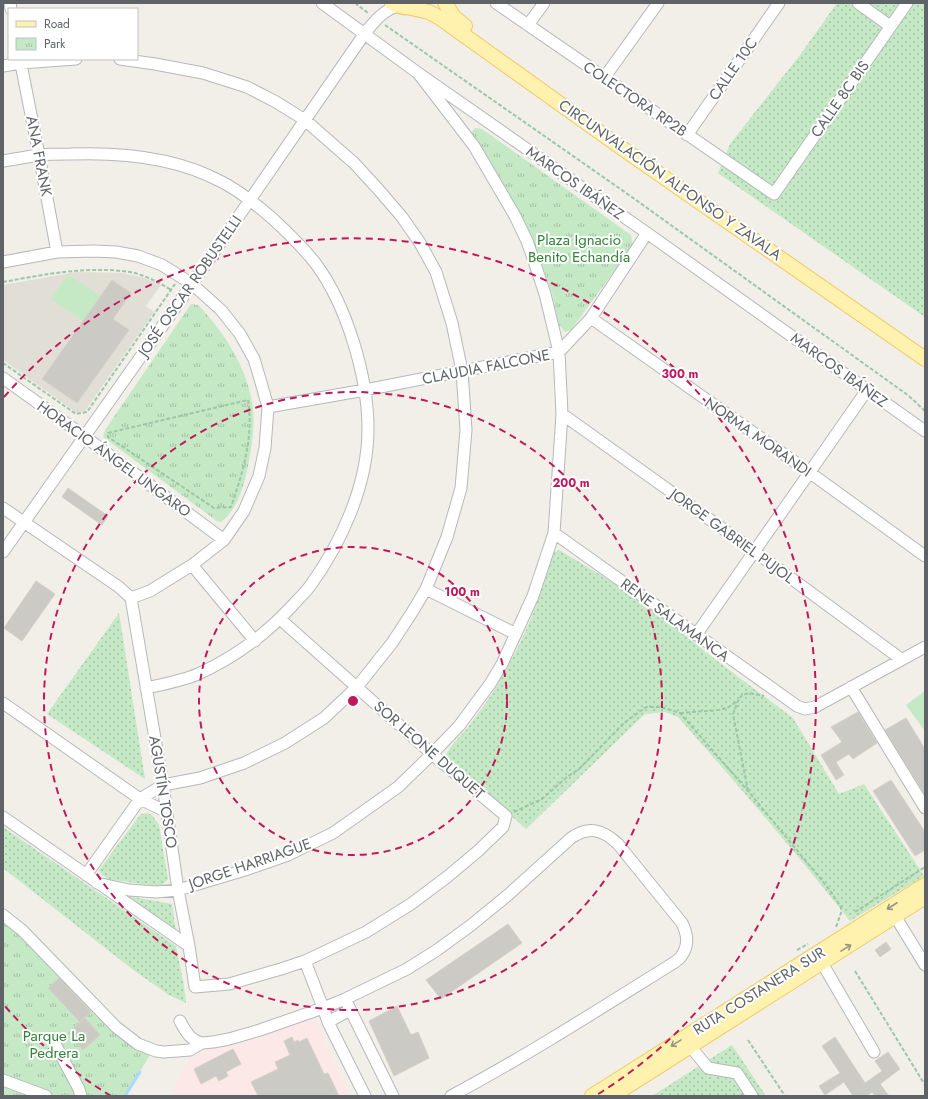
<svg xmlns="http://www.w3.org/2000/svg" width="928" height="1099" viewBox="0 0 928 1099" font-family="Jost,sans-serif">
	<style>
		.education { fill: #e1ded6 }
		.medical { fill: #fce8e6 }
		.grass { fill: url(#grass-dots) }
		.park { fill: url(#park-tufts) }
		.pitch { fill: #c5e8c5 }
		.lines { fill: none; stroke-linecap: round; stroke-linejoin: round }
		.stream { stroke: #aadaff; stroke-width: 3 }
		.building { fill: #cccac5; stroke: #d6d1c6 }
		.minor-casing { stroke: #b5b8bc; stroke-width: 13 }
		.major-casing { stroke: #f2c960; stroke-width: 16 }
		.path { stroke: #9cc7a9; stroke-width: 2; stroke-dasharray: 4 2; stroke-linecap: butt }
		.minor { stroke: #fff; stroke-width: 11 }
		.major { stroke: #fff2af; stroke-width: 14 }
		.oneway { stroke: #979581 }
		.ring { fill: none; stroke: #c2185b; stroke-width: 2; stroke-dasharray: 7 5 }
		.labels { text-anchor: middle; stroke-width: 4; stroke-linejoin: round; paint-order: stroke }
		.street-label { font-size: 15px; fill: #5f6368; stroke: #fff }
		.park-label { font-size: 15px; fill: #348238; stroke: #fff }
		.centre { fill: #c2185b; stroke: #fff; stroke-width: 2 }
		.ring-label { font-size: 12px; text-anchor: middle; font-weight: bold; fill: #c2185b; stroke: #fff; stroke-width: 4; stroke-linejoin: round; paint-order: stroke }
	</style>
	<defs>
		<pattern id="grass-dots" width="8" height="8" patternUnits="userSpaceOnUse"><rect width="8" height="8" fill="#c5e8c5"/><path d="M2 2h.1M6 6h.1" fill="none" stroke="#a3c0a4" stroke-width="1.8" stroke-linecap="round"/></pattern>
		<pattern id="park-tufts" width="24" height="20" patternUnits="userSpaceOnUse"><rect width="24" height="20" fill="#c5e8c5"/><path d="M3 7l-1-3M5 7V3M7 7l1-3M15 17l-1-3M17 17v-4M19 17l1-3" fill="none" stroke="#a3c0a4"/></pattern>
	</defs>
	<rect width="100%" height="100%" fill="#f1efe8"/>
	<path class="education" d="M76,272L122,273L142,277L161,285L146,306L154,312L85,411L77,413L3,360V285Z"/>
	<path class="medical" d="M314,1018L350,1096H174L173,1092L178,1077L184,1067L192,1056L198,1053Z"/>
	<path class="grass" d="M837,3H925V317L718,173L730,144L800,55Z
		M559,550L639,598L716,660L793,718L839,794L864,784L924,876L850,921C795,851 737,784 678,717L665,712L645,714L526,829L449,760L446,755C451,744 461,736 469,726C474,719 480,711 485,704C510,667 529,628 543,586C546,575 550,565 553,553Z
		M119,613L145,779L47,714Z
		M147,813L152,815L159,825L168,879L162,885L156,886L108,879L100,873L99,870L140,815L142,814Z
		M3,827L176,946L184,986L186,1003L169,995L132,969L3,868Z
		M123,895L172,904L176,931Z
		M732,1045L766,1096H652Z"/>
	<path class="park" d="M475,128L482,129L631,235L633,245L571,330L565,332L559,325L552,293L538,253L519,213L502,181L485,155L474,139L472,132Z
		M191,304L198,305C225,333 248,369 253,408C255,429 251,451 247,471C243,489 236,511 221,522L217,521L103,437L105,430Z
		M3,920L22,934L109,1026L126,1042L139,1050L150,1055L125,1096H3Z"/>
	<path class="pitch" d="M68,274L100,296L83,321L51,299Z
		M925,691V731L906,705Z"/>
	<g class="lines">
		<path class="stream" d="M125,1096L140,1072"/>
	</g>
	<path class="building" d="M112,280L131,293L113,319L129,330L77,403L42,379Z
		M68,488L108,516L102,525L62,497Z
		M36,581L55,594L22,641L4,628Z
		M858,712L877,743L853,759L849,754L836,762L844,775L836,780L821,755L842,742L831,727Z
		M906,718L925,749V795L885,730Z
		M891,780L925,832V850L915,856L873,791Z
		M508,924L522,943L441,999L426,980Z
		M886,942L891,949L880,957L875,950Z
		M59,978L91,1012L80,1022L48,988Z
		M397,1006L411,1035L418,1032L429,1058L394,1076L369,1021Z
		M85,1018L100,1035L83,1050L68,1033Z
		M292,1037L294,1042L298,1040L299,1042L307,1038L324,1074L328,1073L339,1096H258L251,1082L278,1069L275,1062L290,1055L284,1041Z
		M835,1037L865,1083L882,1071L875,1061L888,1052L900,1069L880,1084L889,1096H875L872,1092L867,1096H853L844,1082L825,1095L819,1086L840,1073L822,1046Z
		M233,1049L241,1064L226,1072L228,1076L219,1081L216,1076L201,1084L194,1069Z"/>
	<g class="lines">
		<g class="minor-casing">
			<path id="minor" d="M10,3L11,9
				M322,3L418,73L647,233L925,431
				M496,3L774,194L907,3
				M858,3L890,26
				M528,25L544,3
				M20,59L39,155L57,252
				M3,66L21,63L76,59
				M604,78L658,3
				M687,135L779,3
				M3,161C15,159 27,157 38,155C49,154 59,154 70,154C122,152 176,157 222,182C241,192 257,205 273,219C288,233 303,247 316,264C347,306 368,377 368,429C368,484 342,542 310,586C305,593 298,599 292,606C266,634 234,658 198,674C182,681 164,684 146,688
				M3,262L57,252L94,251L116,252L138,256L162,265L192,284L221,310L240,334L254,359L260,379L268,407L265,448L259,476L244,511L224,540L192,565L150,591L131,598
				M591,318L809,472L925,556
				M3,378L84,436L224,540
				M268,407L365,390L559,352L591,318L647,233
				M562,414L754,551L901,659
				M3,508L119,587L131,598
				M554,533L797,706L805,709L815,707L925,647
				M3,552L192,284L365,33C374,22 383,10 398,6
				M192,565L255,641
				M426,589L516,634
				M131,598L163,785L178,890L189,946L195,987L229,984L281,969L305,961L366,932L411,904L447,877L478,851L503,827L506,816L432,754L280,619
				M696,635L867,390
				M851,687L925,808
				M3,703L140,799L167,812
				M3,817L189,946
				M86,875L140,799L163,785L200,778L244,763L285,743L324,718L357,687L392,643L411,614L426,589L447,537L461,488L466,430L462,371L452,323L436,272L420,243L402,217L378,189L354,163L305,120L276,102L247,87L203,73L155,64L120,59
				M97,883L129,890L156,892L178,890L245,870L288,855L333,833L398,787L432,754L459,726L490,684L502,664L533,596L554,533L562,414L559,352L545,294L535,264L527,241L515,216L474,146L418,73
				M3,915L22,930L116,1027L138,1044L156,1051L164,1052L190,1050L202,1043L213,1042L229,1039L260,1030L323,1008L345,999L407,969L437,950L470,926L508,895L571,838C589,826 602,829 618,844L682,923C687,933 689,945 682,955C681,958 677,960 675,962C601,1008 528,1055 451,1096
				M895,916L925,965
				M305,961L325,1013L328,1022L365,1096
				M822,963L874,1052
				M345,999L393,1096
				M180,1021C186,1032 190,1040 202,1043
				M328,1022L350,1010
				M56,1046L79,1089L81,1096
				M690,1046L708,1068L737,1073L752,1096
				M3,1080L46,1096"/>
		</g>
		<g class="major-casing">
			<path id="major" d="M392,3C401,8 409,9 420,6
				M445,3L454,17L465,26
				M411,8L429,12L440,18L619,146L925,359
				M592,1096L925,885
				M612,1096L925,897"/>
		</g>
		<path class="path" d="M355,3L368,13
			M385,25L629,195L714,256L909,396L925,411
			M3,282C36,276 70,269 104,270C114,270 125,271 135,273C148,277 160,283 171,290
			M3,363L76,414L87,412L175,284
			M248,400C254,436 243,472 231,507L214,508L108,437V433Z
			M680,713L719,710L729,707L737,701
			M748,791L733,714L738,701L742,695L749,693L764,696
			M514,812L542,799L567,777L579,769L624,723L646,707H661L680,713L748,791L829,889L841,907V913L836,927
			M855,912L925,867
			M797,950L808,944
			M855,971L925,1085
			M748,1040L785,1096"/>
		<use href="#minor" class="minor"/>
		<use href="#major" class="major"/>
	</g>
	<defs><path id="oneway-shaft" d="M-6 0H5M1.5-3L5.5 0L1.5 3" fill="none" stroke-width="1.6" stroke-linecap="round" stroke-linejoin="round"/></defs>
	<g class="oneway">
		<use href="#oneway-shaft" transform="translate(892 906) rotate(147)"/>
		<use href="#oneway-shaft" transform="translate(846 948) rotate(-32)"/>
		<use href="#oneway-shaft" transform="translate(676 1043) rotate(148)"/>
	</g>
	<g class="ring">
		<circle cx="353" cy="701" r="154"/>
		<circle cx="353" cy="701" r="309"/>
		<path d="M111 1096A463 463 0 0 1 4 1005M4 397A463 463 0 1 1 595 1096"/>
	</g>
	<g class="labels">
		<g class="street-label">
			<text transform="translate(733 69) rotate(-55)" y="5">CALLE 10C</text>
			<text transform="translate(635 99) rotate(34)" y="5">COLECTORA RP2B</text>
			<text transform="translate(840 99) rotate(-55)" y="5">CALLE 8C BIS</text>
			<text transform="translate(39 156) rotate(79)" y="5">ANA FRANK</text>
			<text transform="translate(670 180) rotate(35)" y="5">CIRCUNVALACIÓN ALFONSO Y ZAVALA</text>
			<text transform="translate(575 183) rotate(35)" y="5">MARCOS IBÁÑEZ</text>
			<text transform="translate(190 286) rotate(-55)" y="5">JOSÉ OSCAR ROBUSTELLI</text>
			<text transform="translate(486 367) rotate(-11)" y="5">CLAUDIA FALCONE</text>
			<text transform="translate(839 370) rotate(36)" y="5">MARCOS IBÁÑEZ</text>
			<text transform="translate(758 437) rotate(35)" y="5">NORMA MORANDI</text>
			<text transform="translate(114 459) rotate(36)" y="5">HORACIO ÁNGEL UNGARO</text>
			<text transform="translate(732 536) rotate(36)" y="5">JORGE GABRIEL PUJOL</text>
			<text transform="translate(675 620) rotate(36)" y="5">RENE SALAMANCA</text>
			<text transform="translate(429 750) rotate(41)" y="5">SOR LEONE DUQUET</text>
			<text transform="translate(163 792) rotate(81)" y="5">AGUSTÍN TOSCO</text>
			<text transform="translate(250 864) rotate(-19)" y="5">JORGE HARRIAGUE</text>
			<text transform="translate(759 991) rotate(-32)" y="5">RUTA COSTANERA SUR</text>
		</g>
		<g class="park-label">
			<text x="579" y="245">Plaza Ignacio<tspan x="579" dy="17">Benito Echandía</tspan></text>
			<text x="54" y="1041">Parque La<tspan x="54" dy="17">Pedrera</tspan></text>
		</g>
	</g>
	<circle cx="353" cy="701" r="6" class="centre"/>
	<g class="ring-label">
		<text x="680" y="378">300 m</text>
		<text x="571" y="487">200 m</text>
		<text x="462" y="596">100 m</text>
	</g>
	<rect width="928" height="1099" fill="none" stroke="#5f6368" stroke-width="8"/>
	<rect x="8" y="8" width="130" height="52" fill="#ffffff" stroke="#bfc1c3"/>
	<rect x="16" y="21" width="20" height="6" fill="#fff2af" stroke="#bfc1c3"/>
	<text x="44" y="28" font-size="12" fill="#5f6368">Road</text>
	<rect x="16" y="38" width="20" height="12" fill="url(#park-tufts)" stroke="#bfc1c3"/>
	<text x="44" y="48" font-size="12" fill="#5f6368">Park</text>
</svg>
